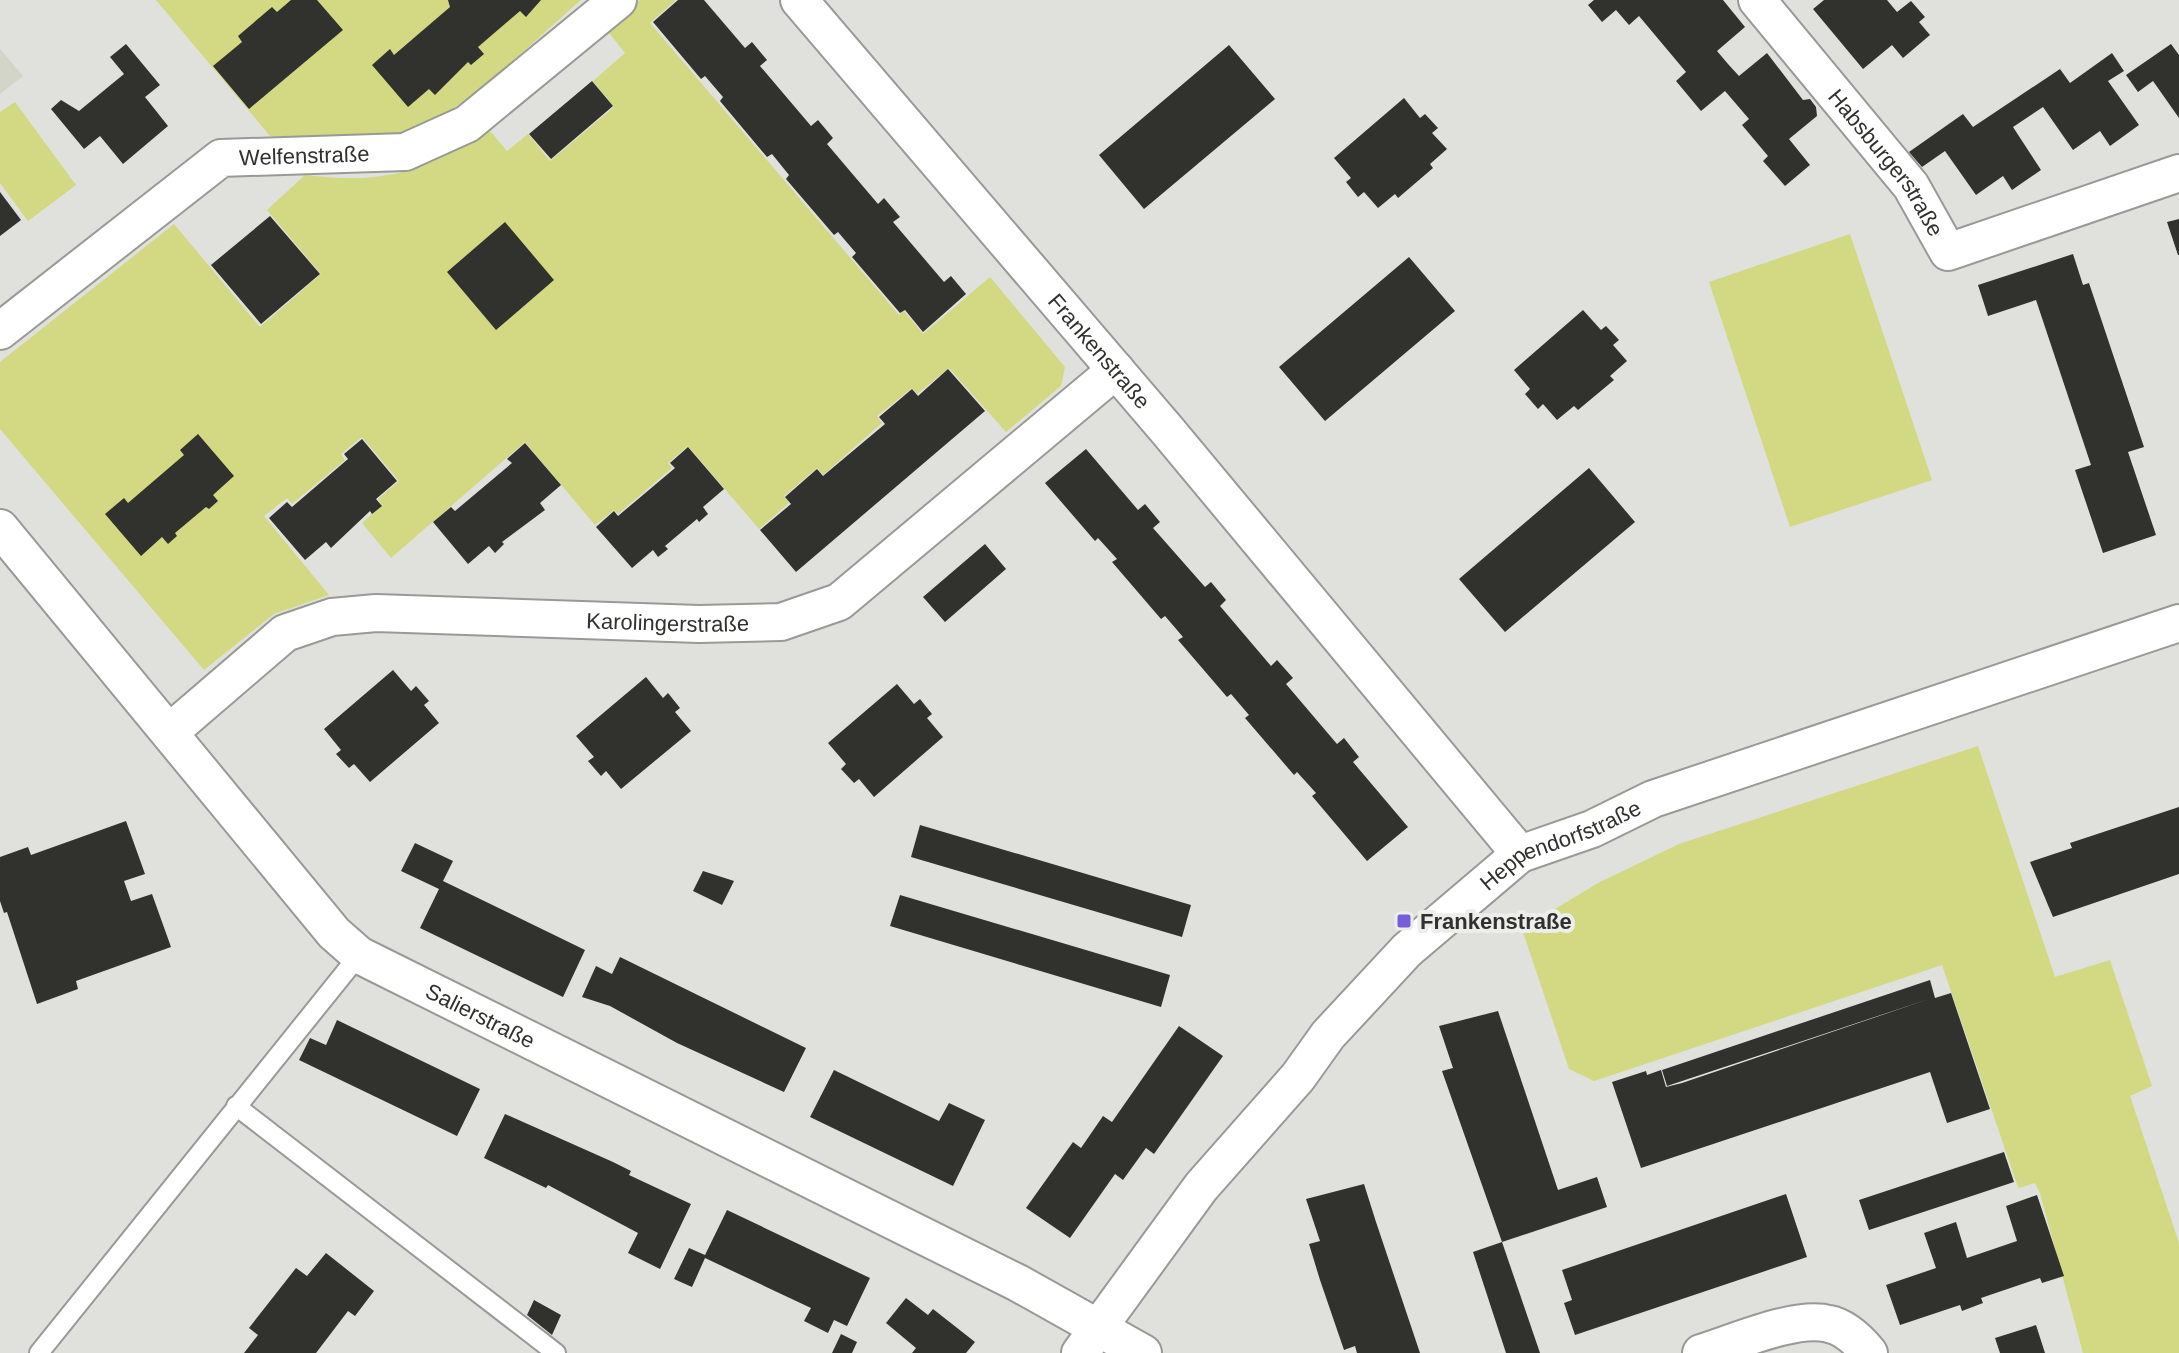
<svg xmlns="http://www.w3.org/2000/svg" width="2179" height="1353" viewBox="0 0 2179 1353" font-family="Helvetica,sans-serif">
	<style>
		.built { fill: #d4d5c9 }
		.green { fill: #d3d882 }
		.building { fill: #31322e }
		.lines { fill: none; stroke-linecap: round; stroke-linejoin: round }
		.service-casing { stroke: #999995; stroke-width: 22 }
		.minor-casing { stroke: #999995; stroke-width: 40 }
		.service { stroke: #fff; stroke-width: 18 }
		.minor { stroke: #fff; stroke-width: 36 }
		.poi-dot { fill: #765ed9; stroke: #edeee9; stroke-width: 3 }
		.labels { text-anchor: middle; stroke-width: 8; stroke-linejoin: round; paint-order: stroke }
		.street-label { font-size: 22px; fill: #30302e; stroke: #edeee9 }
		.poi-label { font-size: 22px; font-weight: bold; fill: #30302e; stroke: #edeee9; text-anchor: start }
	</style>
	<rect width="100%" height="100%" fill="#e0e1dc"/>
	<path class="built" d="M0,49L23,76L0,94Z"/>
	<path class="green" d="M156,0H581C540,35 464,111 417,128C371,144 317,137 270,136Z
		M640,0H676L650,23L899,315L904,311L923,334L990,277L1065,367L1061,386L1006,432L949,368L917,394L912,388L877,416L882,423L823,475L817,468L784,496L789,503L759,529L688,446L668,463L672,468L618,514L614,510L595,525L525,442L391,558L362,523L382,505L378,499L399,481L362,437L341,454L345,460L292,504L287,498L264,516L329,595L274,614L204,670L0,429V362L174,224L260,327L321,274L267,210L305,175C378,184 430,175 486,126L507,151L528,134L550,161L614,107L593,81L625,53L606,29Z
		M15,102L76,185L28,221L0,183V112Z
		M1850,234L1932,480L1790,527L1709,282Z
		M1978,746L2055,977L2110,960L2152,1086L2130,1096L2179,1243V1353H2083L2040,1193L2035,1183L2019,1188L2017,1184L1942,965L1594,1081L1569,1069L1522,929L1598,883L1679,844Z"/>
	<path class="building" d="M291,0H317L343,30L249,109L213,66L242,42L238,36L272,7L277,12Z
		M448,0H541L526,17L520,11L478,47L484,54L471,65L468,62L435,95L429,89L408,107L372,65L390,49L394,55L450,7Z
		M678,0H704L745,48L752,42L767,60L760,66L811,126L818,120L833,138L827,144L878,204L884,198L900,217L893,222L944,282L951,276L966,294L923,332L905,310L900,313L852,257L856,253L838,232L834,235L786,179L789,175L772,154L767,157L720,101L723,97L705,76L701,79L653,22Z
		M1594,0H1723L1745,27L1717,51L1728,64L1739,76L1767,53L1803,100L1810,99L1816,107L1817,116L1789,139L1810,165L1785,186L1763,161L1768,156L1742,125L1749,119L1725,91L1701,111L1676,81L1686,72L1639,16L1629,25L1616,10L1602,22L1588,5Z
		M1824,0H1887L1897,12L1911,1L1925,17L1919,22L1930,35L1903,58L1892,45L1863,69L1813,9Z
		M126,44L160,85L145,97L168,126L123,164L100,136L84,149L51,109L61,100L79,111L124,74L110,57Z
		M2171,44L2179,55V118L2153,81L2138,92L2126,75Z
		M1229,45L1275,99L1144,209L1099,155Z
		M2112,53L2124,71L2108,81L2139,125L2110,146L2100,131L2073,150L2043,107L2013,127L2041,170L2012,190L2003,176L1976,195L1945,151L1922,167L1909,152L1963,114L1973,127L2060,69L2070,83Z
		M592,81L613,106L551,159L529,134Z
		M1404,98L1420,118L1425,114L1438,128L1432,133L1447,149L1430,164L1433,168L1398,198L1395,194L1378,208L1364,192L1358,197L1346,182L1351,178L1334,158Z
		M0,192L21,220L0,236Z
		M270,216L320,274L261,324L211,265Z
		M2179,219V255H2178L2167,222Z
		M505,222L554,280L496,330L447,272Z
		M2073,254L2083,285L2089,283L2144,447L2128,452L2156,535L2103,553L2075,470L2091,465L2036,300L1988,316L1978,285Z
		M1409,257L1455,311L1325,421L1279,367Z
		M1583,310L1601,330L1606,326L1619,340L1613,345L1627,361L1610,376L1614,380L1578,410L1574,406L1557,420L1543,404L1538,409L1525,394L1530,389L1514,370Z
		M948,369L985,411L796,572L760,530L791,504L785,497L817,469L823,476L885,424L879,417L912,389L918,396Z
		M198,434L234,476L213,495L218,501L209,509L206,507L175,533L177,536L168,544L162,537L141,556L105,514L124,498L128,503L184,455L180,450Z
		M362,439L397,481L376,499L382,506L372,514L370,511L331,548L326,542L305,560L269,518L287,502L292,507L348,459L344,454Z
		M525,443L561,485L540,503L545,510L502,542L504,544L495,553L489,546L468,564L433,522L451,507L455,511L512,463L507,459Z
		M688,447L724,489L703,507L708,514L699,522L697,519L665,546L668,549L658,557L653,550L632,568L596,527L614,511L618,516L675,468L670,463Z
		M1086,449L1138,510L1145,504L1160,522L1153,528L1205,587L1211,582L1226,600L1220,606L1271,666L1277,660L1293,678L1286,684L1337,744L1344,738L1359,757L1353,762L1408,827L1367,861L1312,796L1316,793L1297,772L1294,775L1245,718L1249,715L1231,694L1227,697L1178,640L1183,637L1165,616L1161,619L1112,562L1117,559L1098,538L1095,541L1045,483Z
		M1589,468L1635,522L1505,632L1459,579Z
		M985,544L1006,569L945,622L923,597Z
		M393,670L411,691L416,686L429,701L424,705L439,723L370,782L354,764L349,768L336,754L341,750L324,729Z
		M646,677L663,698L668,693L680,708L675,712L691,731L621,789L606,771L601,776L588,761L594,757L576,736Z
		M897,684L914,704L920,699L932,714L927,718L943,737L874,797L859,779L854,783L841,769L846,764L828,743Z
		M2179,807V874L2053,917L2030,862L2072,848L2070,843Z
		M126,821L145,874L124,881L131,901L152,894L171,947L76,981L78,989L37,1004L7,912L4,913L0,901V857L28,847L31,855Z
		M920,825L1191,905L1182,937L911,857Z
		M415,843L453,861L443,881L585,950L563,997L420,928L439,889L401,871Z
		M703,871L734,881L722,905L693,891Z
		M900,895L1170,975L1161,1007L890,926Z
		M620,957L806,1048L784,1092L677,1043L610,1006L582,997L596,966L612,974Z
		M1930,980L1935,998L1951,993L1990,1109L1947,1123L1930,1072L1641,1168L1612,1082L1646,1071L1647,1075L1661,1070L1666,1087L1682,1083L1929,999L1667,1086L1662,1070Z
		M1498,1011L1558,1190L1597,1177L1607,1207L1502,1242L1540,1353H1506L1473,1252L1502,1242L1442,1071L1453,1068L1439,1026Z
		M337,1020L480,1089L457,1136L299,1060L310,1038L326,1045Z
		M1179,1026L1223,1056L1154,1154L1146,1148L1123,1180L1115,1174L1070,1238L1026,1208L1073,1142L1081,1148L1103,1116L1112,1122Z
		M834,1070L939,1121L949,1103L985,1120L953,1186L810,1117Z
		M505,1114L613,1162L631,1171L629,1175L691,1204L660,1269L628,1253L638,1233L548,1185L546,1188L484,1158Z
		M2004,1152L2014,1182L1869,1230L1859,1200Z
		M1364,1184L1376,1222L1420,1353H1357L1355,1346L1344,1350L1320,1280L1309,1244L1320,1241L1306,1199Z
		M1786,1194L1807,1257L1575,1335L1564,1303L1572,1300L1562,1270Z
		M2037,1195L2064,1276L2042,1283L2040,1278L1981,1298L1983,1303L1962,1311L1960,1305L1900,1325L1886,1285L1936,1268L1924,1233L1956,1222L1967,1258L2017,1241L2006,1206Z
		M727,1210L870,1278L847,1326L834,1320L828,1333L804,1321L811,1308L705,1258L692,1287L674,1279L689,1248L705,1255Z
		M326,1253L374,1291L355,1316L348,1311L316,1353H244L258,1335L249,1328L296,1268L307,1276Z
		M906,1298L928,1315L933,1309L975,1342L966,1353H912L916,1348L886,1323Z
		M534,1300L561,1315L552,1335L527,1315Z
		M2036,1325L2045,1353H2000L1995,1338Z
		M841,1334L857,1342L852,1353H832Z"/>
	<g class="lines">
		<g class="service-casing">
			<path id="service" d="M236,1106L556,1353
				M39,1353L359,955"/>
		</g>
		<g class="minor-casing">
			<g id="minor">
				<path id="s1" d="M799,0L1167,430L1520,854"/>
				<path id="s2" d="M1757,0L1911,186L1948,252L2179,173"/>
				<path id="s3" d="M0,331L221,158L405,152L467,124L618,0"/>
				<path id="s4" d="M0,528L334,933L359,955L1018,1283L1143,1353"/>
				<path id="s5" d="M171,731L285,633L332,617L376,613L699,624L781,622L839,602L1116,370"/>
				<path id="s6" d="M1080,1353L1201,1187L1298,1077L1328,1035L1407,950L1520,854L1592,829L1653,799L2179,623"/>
				<path d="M1701,1353C1734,1343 1796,1315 1829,1324C1845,1327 1859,1341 1869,1353"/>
			</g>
		</g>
		<use href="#service" class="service"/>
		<use href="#minor" class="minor"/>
	</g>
	<rect class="poi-dot" x="1396" y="913" width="16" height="16" rx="4"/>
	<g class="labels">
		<g class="street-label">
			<text dy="8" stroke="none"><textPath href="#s3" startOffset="364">Welfenstraße</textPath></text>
			<text dy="8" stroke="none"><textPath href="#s2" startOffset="208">Habsburgerstraße</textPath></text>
			<text dy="8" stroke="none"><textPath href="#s1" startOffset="462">Frankenstraße</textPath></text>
			<text dy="8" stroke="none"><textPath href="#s5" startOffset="536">Karolingerstraße</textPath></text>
			<text dy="8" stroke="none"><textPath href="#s6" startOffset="708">Heppendorfstraße</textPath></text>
			<text dy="8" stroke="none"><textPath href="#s4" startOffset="694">Salierstraße</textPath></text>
		</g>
		<g class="poi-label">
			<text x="1420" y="929">Frankenstraße</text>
		</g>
	</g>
</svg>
